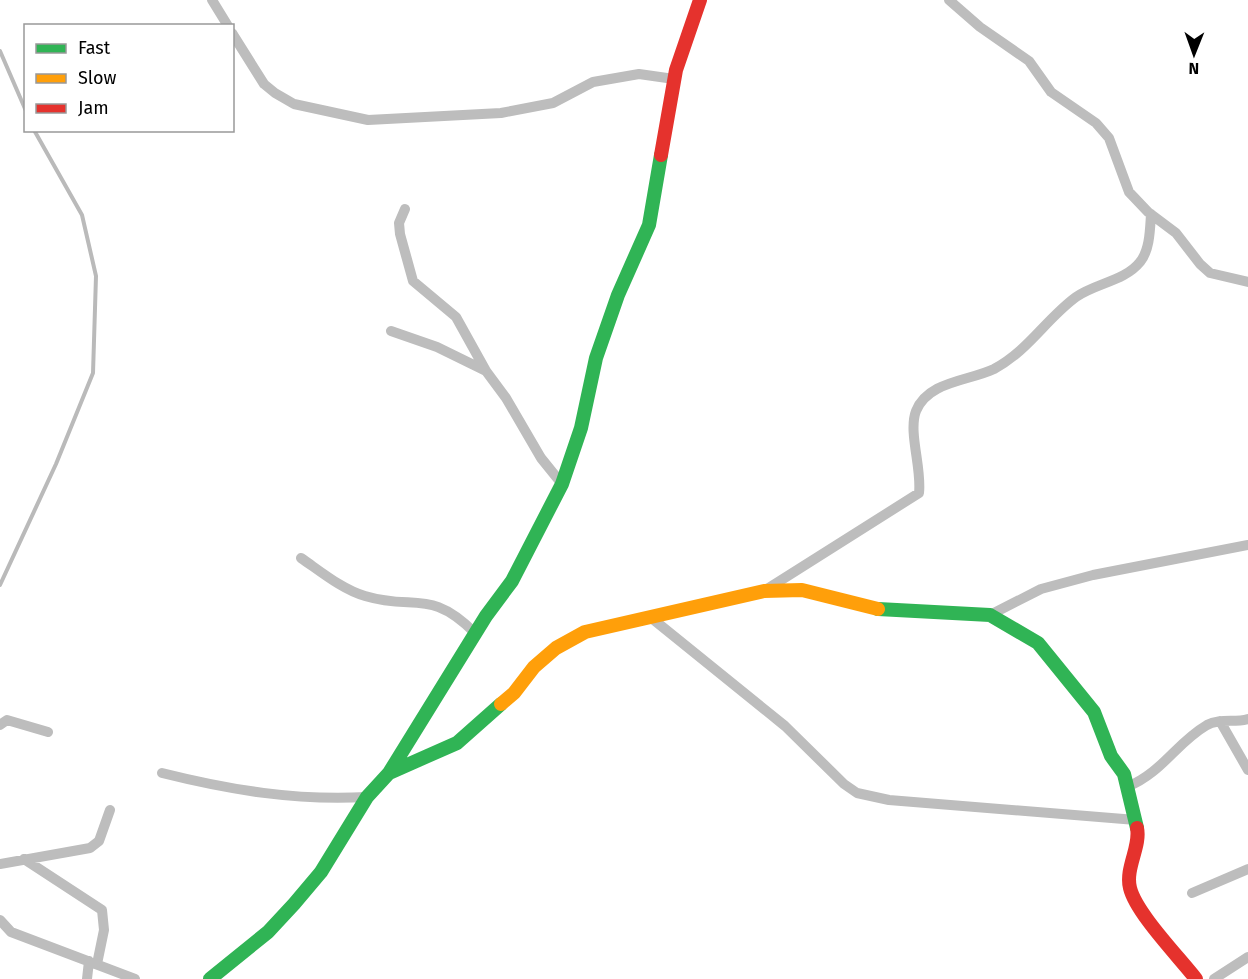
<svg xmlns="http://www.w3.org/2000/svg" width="1248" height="979" viewBox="0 0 1248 979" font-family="'Fira Sans',sans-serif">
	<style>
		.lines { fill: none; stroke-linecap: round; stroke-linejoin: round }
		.stream { stroke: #bababa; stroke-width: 4 }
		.street { stroke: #bdbdbd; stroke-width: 10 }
		.fast { stroke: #30b455; stroke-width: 14 }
		.slow { stroke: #ff9f0a; stroke-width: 14 }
		.jam { stroke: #e5322d; stroke-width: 14 }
	</style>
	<rect width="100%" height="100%" fill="#fff"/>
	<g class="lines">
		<path class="stream" d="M0,51L26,111
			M0,585L56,464L93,373L96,276L82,215L34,130"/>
		<path class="street" d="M212,0L228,26
			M949,0L980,27L1029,61L1051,92L1096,123L1109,138L1129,192L1148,212L1176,233L1200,264L1210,273L1248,282
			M232,33L264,84L275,93L294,104L368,120L501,113L553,103L593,82L639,74L674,79
			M405,209L399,223L400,234L413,281L456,317L486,371
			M391,331L437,347L486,371L506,398L541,458L562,484
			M301,558C320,571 343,590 365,596C415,611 430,588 475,633
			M764,591L919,493C922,468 908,432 916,411C928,381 969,381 994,369C1028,351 1046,319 1076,297C1096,283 1125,281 1140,262C1150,250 1150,229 1151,214
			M990,615L1041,589L1093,575L1248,545
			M649,616L785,726L844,784L857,793L889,800L1136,820
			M1220,721L1248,770
			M0,725L7,720L48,732
			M162,773C230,790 296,801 367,797
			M1127,787C1163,772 1176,743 1207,725C1220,718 1235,723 1248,719
			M24,859L102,910L104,930L97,964
			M0,864L90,848L99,841L110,810
			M1192,893L1248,869
			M0,920L11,932L135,979
			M87,979L89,961
			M1214,979L1248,957"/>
		<path class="fast" d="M878,609L990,615L1038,643L1094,712L1111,756L1124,774L1137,828
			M389,773L486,616L512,581L562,484L581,428L596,358L618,295L649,225L661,155
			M210,979L268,932L294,904L321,872L367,797L389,773L457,743L501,704"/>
		<path class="slow" d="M501,704L514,693L534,667L556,648L585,632L764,591L802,590L878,609"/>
		<path class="jam" d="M661,155L676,70L700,0
			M1137,828C1141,846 1125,868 1130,888C1136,913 1179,957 1196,979"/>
	</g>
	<rect x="24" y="24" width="210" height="108" fill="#ffffff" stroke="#999999" stroke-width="1.5"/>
	<rect x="36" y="44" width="30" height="9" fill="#30b455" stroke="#999999" stroke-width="1.5"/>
	<text x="78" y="54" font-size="18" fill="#000000">Fast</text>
	<rect x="36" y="74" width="30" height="9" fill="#ff9f0a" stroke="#999999" stroke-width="1.5"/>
	<text x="78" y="84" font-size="18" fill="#000000">Slow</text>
	<rect x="36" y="104" width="30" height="9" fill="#e5322d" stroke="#999999" stroke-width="1.5"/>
	<text x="78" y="114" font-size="18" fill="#000000">Jam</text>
	<g transform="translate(1194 54) rotate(181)" stroke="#ffffff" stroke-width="4.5" paint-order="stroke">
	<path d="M0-4.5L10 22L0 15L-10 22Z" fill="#000000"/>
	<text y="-9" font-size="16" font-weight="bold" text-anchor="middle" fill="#000000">N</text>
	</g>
</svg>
